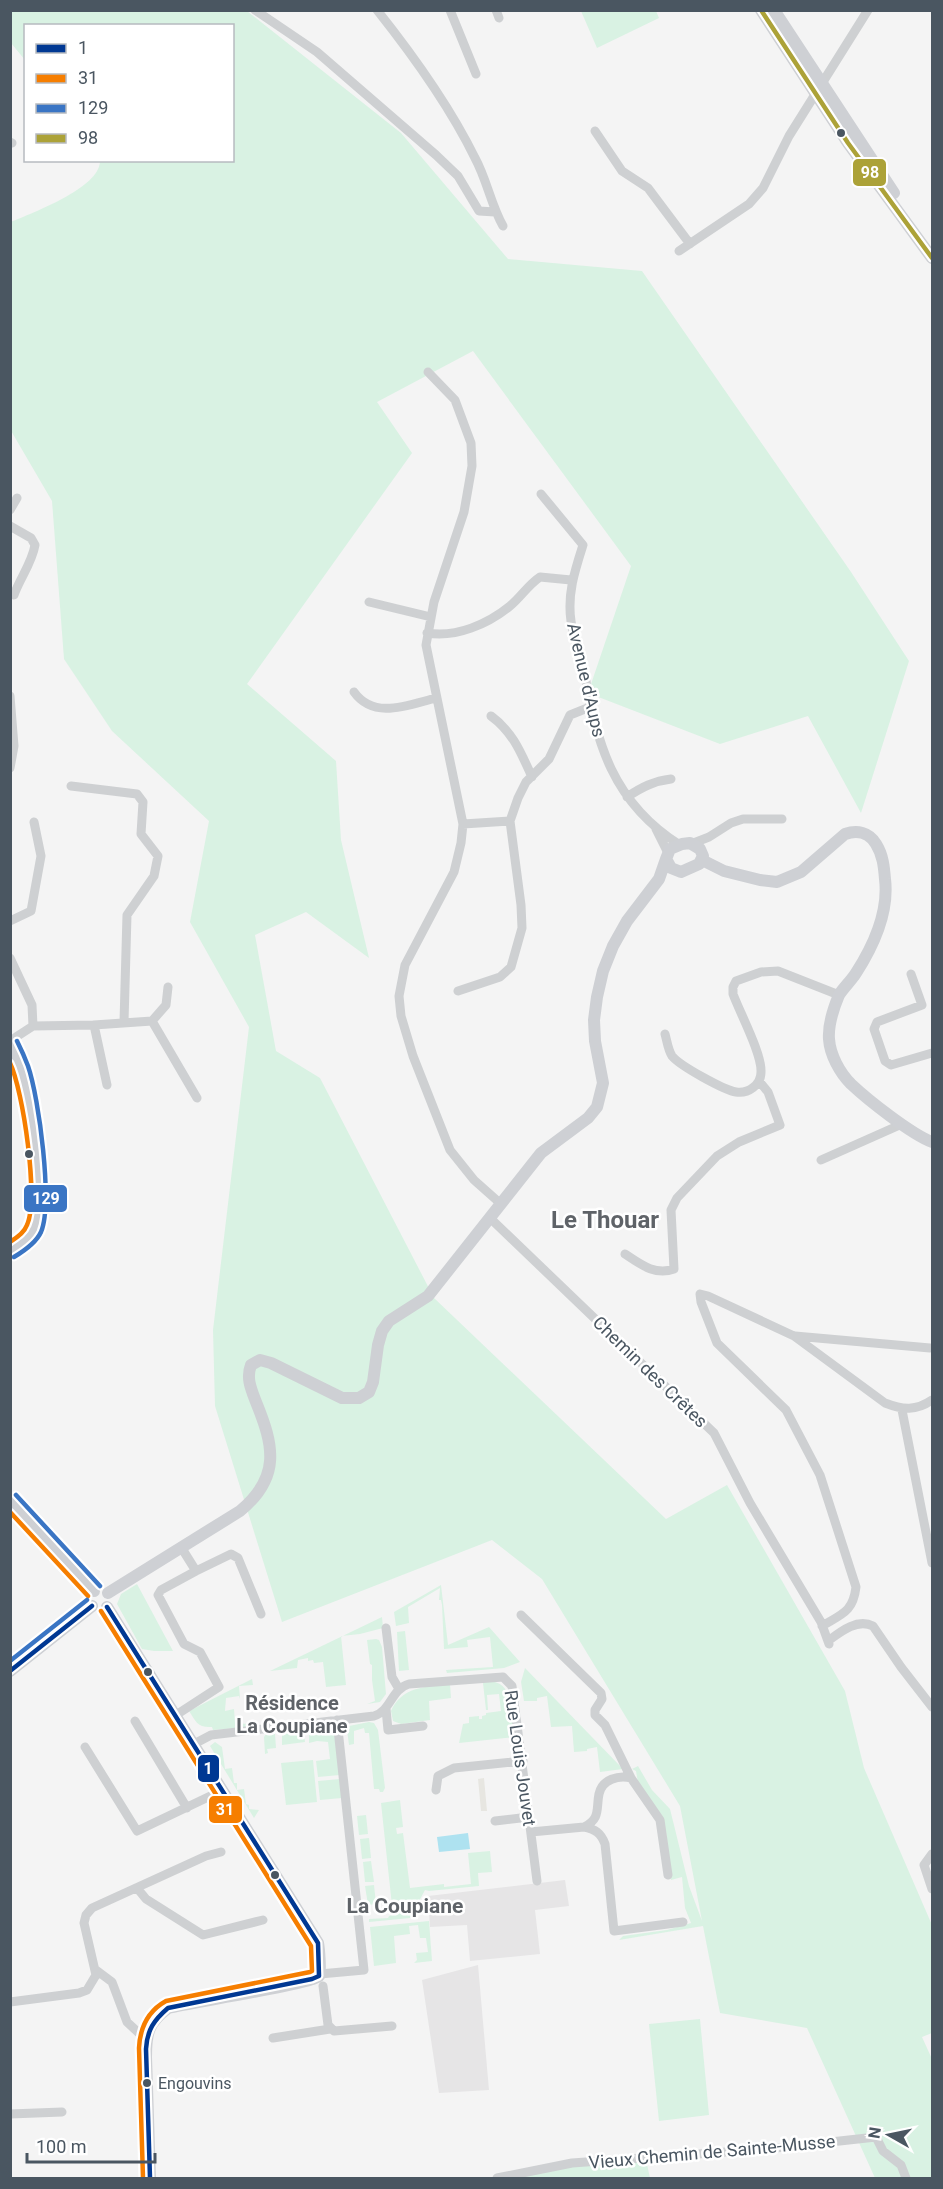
<svg xmlns="http://www.w3.org/2000/svg" width="943" height="2189" viewBox="0 0 943 2189" font-family="Roboto,sans-serif">
	<style>
		.education { fill: #e6e5e6 }
		.green { fill: #d9f2e3 }
		.sand { fill: #e7e6e1 }
		.water { fill: #aee2f0 }
		.lines { fill: none; stroke-linecap: round; stroke-linejoin: round }
		.street { stroke: #ced0d2; stroke-width: 9 }
		.secondary { stroke: #ced0d4; stroke-width: 12 }
		.bus-1-casing { stroke: #fff; stroke-width: 9 }
		.bus-2-casing { stroke: #fff; stroke-width: 9 }
		.bus-3-casing { stroke: #fff; stroke-width: 9 }
		.bus-4-casing { stroke: #fff; stroke-width: 9 }
		.bus-1 { stroke: #003893; stroke-width: 4.5 }
		.bus-2 { stroke: #f67e00; stroke-width: 4.5 }
		.bus-3 { stroke: #3a75c4; stroke-width: 4.5 }
		.bus-4 { stroke: #aca238; stroke-width: 4.5 }
		.bus-dot { fill: #4a5661; stroke: #fff; stroke-width: 2 }
		.labels { text-anchor: middle; stroke-width: 5; stroke-linejoin: round; paint-order: stroke }
		.bus-label { font-size: 16px; fill: #4a5661; stroke: #fff; text-anchor: start }
		.street-label { font-size: 18px; fill: #4a5661; stroke: #fff }
		.neighbourhood-label { font-size: 20px; font-weight: bold; fill: #5f6368; stroke: #fff }
		.quarter-label { font-size: 21px; font-weight: bold; fill: #5f6368; stroke: #fff }
		.district-label { font-size: 24px; font-weight: bold; fill: #5f6368; stroke: #fff }
		.line-badge { stroke: #fff; stroke-width: 2 }
		.badge-label { font-size: 16px; text-anchor: middle; font-weight: bold; fill: #fff }
	</style>
	<rect width="100%" height="100%" fill="#f4f4f4"/>
	<path class="education" d="M565,1880L569,1906L535,1910L540,1954L470,1961L467,1925L430,1927L428,1896Z
		M478,1965L489,2090L439,2093L422,1980Z"/>
	<path class="green" d="M11,11H247L401,133L508,259L642,271L851,572L909,661L861,813L808,716L720,744L588,693L631,566L473,351L377,402L412,453L247,684L336,761L341,840L369,958L306,912L255,935L276,1051L320,1078L434,1298L666,1519L727,1485L845,1691L864,1768L932,1925V2033L922,2037L932,2059V2178H875L807,2028L720,2013L703,1926L619,1940L623,1936L667,1930L691,1923L685,1908L682,1877L671,1880L666,1831L638,1783L636,1771L632,1769L638,1766L652,1790L670,1809L689,1886L702,1921L680,1806L542,1579L492,1540L282,1622L215,1406L213,1330L249,1027L190,922L209,821L112,731L64,659L52,501L10,429L11,222C32,213 100,188 100,161L232,160V26H26L25,60L11,43Z
		M581,11H656L659,18L597,48Z
		M137,1584L173,1651H154L142,1649L117,1604L121,1594Z
		M441,1585L448,1645L489,1627L520,1662L504,1668L447,1673L446,1670L493,1667L490,1637L467,1640L468,1647L444,1649L442,1605L441,1600H439L440,1588L408,1607L409,1623L396,1626L394,1612Z
		M382,1617L383,1628L360,1634L341,1636L346,1685L326,1687L323,1662L314,1663L313,1660L308,1661V1658L298,1660L297,1668L270,1671Z
		M405,1631L409,1670L399,1671L397,1632Z
		M376,1639L379,1640L382,1647L386,1694L380,1702L367,1704L375,1701L372,1680V1665L370,1664L367,1640Z
		M525,1668L623,1769L600,1772L597,1747L587,1749V1751L574,1752L572,1726L551,1727L547,1696L537,1698V1701H524L521,1682Z
		M252,1679L253,1685L239,1686L240,1699L239,1696L226,1698L225,1711L234,1709L235,1723L248,1724V1727L213,1730L212,1727C198,1728 196,1722 189,1711Z
		M485,1681C516,1679 511,1714 514,1737L459,1743L463,1724L469,1723V1717L479,1716V1719H482V1716L486,1715V1713L501,1711L499,1694L487,1695L488,1710H486L483,1683Z
		M450,1684L451,1698L429,1701L430,1720L401,1724L393,1721L391,1711C402,1686 426,1687 450,1684Z
		M369,1722L374,1723L378,1730L385,1788L383,1792H380L379,1789H374L369,1733H365L364,1728L354,1731V1744L349,1745L347,1730L349,1726Z
		M330,1725L334,1726L340,1775L318,1777L316,1761L330,1759L328,1742L317,1741L309,1743V1732L315,1727Z
		M298,1729L304,1734L305,1742L282,1745V1734L286,1730Z
		M267,1732L275,1734L276,1748L267,1749L268,1753L265,1754L264,1737Z
		M215,1742L222,1747L225,1769L232,1768L234,1783H237V1790L244,1789L246,1804L249,1805V1809L259,1810L254,1818L210,1746Z
		M313,1760L317,1802L286,1805L281,1763Z
		M340,1779L342,1798L320,1800L318,1781Z
		M400,1800L403,1827L396,1828L397,1834L403,1833L410,1888L444,1884V1887L471,1884L468,1853L490,1851L492,1872L478,1873L479,1886L429,1891L425,1890L410,1918L369,1922V1919L388,1918L389,1916L393,1915L381,1803Z
		M366,1815L368,1834L359,1835L357,1816Z
		M369,1838L371,1858L362,1859L360,1839Z
		M371,1861L374,1882H365L363,1862Z
		M374,1885L376,1904L368,1905L365,1886Z
		M429,1921L432,1961L414,1963L417,1960L416,1953L428,1952L426,1938H420L418,1925L409,1926L410,1934L394,1936L396,1963L374,1966L370,1927Z
		M700,2019L709,2115L659,2121L649,2024Z
		M646,2160L650,2178H513L573,2166Z"/>
	<path class="sand" d="M484,1778L487,1811H481L478,1779Z"/>
	<path class="water" d="M468,1833L470,1849L439,1852L437,1837Z"/>
	<g class="lines">
		<path class="street" d="M255,10L317,52L436,155L458,176L479,211L495,212
			M377,10C412,54 451,109 475,158C487,180 491,205 503,226
			M450,10L476,74
			M496,10L499,18
			M595,131L622,171L648,188L690,244
			M10,142L12,143
			M679,251L749,204L763,188L789,136L868,10
			M428,372L455,400L471,443L472,466L464,512L434,602L426,645L463,824L461,843L454,872L405,965L399,996L401,1016L413,1056L450,1150L474,1180L501,1204
			M541,494L583,545C575,570 567,594 571,621C573,638 581,653 584,670C596,743 613,803 680,845
			M10,510L17,498
			M10,526L31,538L35,545C32,563 20,578 14,595
			M369,602L431,617
			M427,633C456,638 488,624 510,606C521,597 528,585 540,577L571,580
			M354,692C374,720 408,705 436,698
			M10,696L14,746L10,768
			M491,716C513,732 521,753 532,777
			M71,786L137,794L143,802L141,834L158,856L154,876L127,915L124,1022
			M627,797C642,787 654,781 671,779
			M463,824L510,821
			M656,829L668,853
			M691,844L709,837L731,823L743,819H782
			M10,921L31,911L41,856L34,822
			M10,958L32,1005L33,1026
			M911,974L922,1005L877,1022L874,1029L885,1061L891,1065L932,1053
			M458,991L500,977L511,967L522,928L521,905L510,821L518,798L526,782L549,759L570,715L590,707
			M152,1021L166,1005L168,987
			M94,1025L107,1085
			M665,1034C667,1041 668,1050 672,1056C680,1066 724,1090 736,1092C748,1094 761,1085 761,1072C762,1054 740,1013 733,994V987L736,981L761,972L778,971L839,995
			M10,1044L16,1037L33,1026L94,1025L152,1021L197,1098
			M821,1160L902,1124
			M490,1218L714,1433L750,1503L821,1622L829,1644
			M625,1254C640,1264 655,1276 674,1269L671,1210L677,1198L717,1156L739,1142L780,1125L768,1092L759,1081
			M795,1336L930,1348
			M902,1410L932,1563
			M196,1571L231,1554L238,1558L261,1614
			M521,1615L601,1693L602,1699L595,1710V1715L605,1725L631,1778
			M822,1626C842,1614 853,1612 856,1587L820,1475L786,1410L717,1343L701,1302L700,1294L708,1296L794,1336L885,1403C903,1410 916,1411 932,1400
			M386,1628L392,1677L399,1689
			M828,1641C840,1632 857,1618 873,1626L901,1667L932,1707
			M386,1709L388,1730L423,1726
			M176,1715L219,1687L200,1652L184,1644L158,1595L161,1590L196,1571L181,1547
			M135,1721L187,1808
			M194,1744L211,1735L374,1716C391,1711 391,1689 409,1684L503,1677L512,1686L537,1881
			M85,1747L137,1831L223,1790
			M436,1790L438,1776L454,1768L523,1761
			M495,1821L529,1817
			M584,1827C601,1819 596,1808 599,1794C602,1779 619,1775 631,1778L660,1820L668,1875
			M531,1832L584,1827C595,1829 601,1833 605,1844L614,1931L683,1922
			M932,1854L924,1865L932,1889
			M137,1888L146,1899L203,1935L263,1920
			M96,1970L112,1982L127,2022L141,2035L146,2037
			M320,1974L364,1970L337,1720
			M323,1986L328,2025L334,2031L392,2026
			M10,2002L79,1993L87,1990L96,1975L84,1923L86,1915L92,1908L206,1856L221,1852
			M273,2038L330,2029
			M10,2114L62,2112
			M497,2178L572,2163L767,2149L876,2137L883,2151L901,2165L906,2178"/>
		<path class="secondary" d="M761,10L848,143L932,258
			M774,10L894,193
			M690,843L700,849L703,856L699,864L681,872L671,868L666,859L670,849L682,844Z
			M702,860L724,871L760,880L777,882L801,872L845,834C857,830 869,832 876,844C883,855 884,867 885,879C889,912 874,945 856,973C851,981 844,987 839,995C834,1007 828,1026 829,1039C830,1055 840,1073 851,1084C868,1100 911,1134 932,1142
			M10,1044L21,1068L24,1080C29,1111 47,1204 34,1229C29,1239 19,1245 10,1251
			M10,1500L94,1591
			M108,1593L240,1511C281,1477 274,1446 256,1402C251,1389 246,1378 251,1365L260,1360L271,1363L342,1398H359L369,1392L373,1382L378,1345L382,1331L389,1321L428,1296L541,1153L588,1118L597,1107L603,1083L595,1041L594,1020L597,997L603,971L613,946L627,921L659,879L666,859
			M107,1607L318,1943C319,1948 321,1972 319,1976C315,1983 187,2003 168,2008C148,2023 146,2033 146,2057L150,2178
			M10,1671L92,1606"/>
		<g class="bus-1-casing">
			<path id="bus-1" d="M107,1607L318,1943L319,1976L312,1979L168,2008C154,2020 147,2030 146,2049L150,2178
				M10,1671L92,1606"/>
		</g>
		<g class="bus-2-casing">
			<path id="bus-2" d="M10,1063C23,1090 39,1199 27,1225C24,1233 17,1237 10,1242
				M10,1512L88,1596
				M101,1611L311,1946L312,1971L310,1972L166,2001C148,2011 140,2027 139,2048L143,2178"/>
		</g>
		<g class="bus-3-casing">
			<path id="bus-3" d="M14,1257C24,1251 36,1243 41,1232C53,1203 39,1098 28,1066C25,1058 21,1049 17,1041
				M16,1495L100,1586
				M10,1661L87,1600"/>
		</g>
		<g class="bus-4-casing">
			<path id="bus-4" d="M761,10L848,143L932,258"/>
		</g>
		<use href="#bus-1" class="bus-1"/>
		<use href="#bus-2" class="bus-2"/>
		<use href="#bus-3" class="bus-3"/>
		<use href="#bus-4" class="bus-4"/>
	</g>
	<g class="bus-dot">
		<circle cx="841" cy="133" r="5"/>
		<circle cx="29" cy="1154" r="5"/>
		<circle cx="148" cy="1672" r="5"/>
		<circle cx="275" cy="1875" r="5"/>
		<circle cx="147" cy="2083" r="5"/>
	</g>
	<g class="labels">
		<g class="bus-label">
			<text x="158" y="2089">Engouvins</text>
		</g>
		<g class="street-label">
			<text transform="translate(586 680) rotate(77)" y="6">Avenue d'Aups</text>
			<text transform="translate(650 1372) rotate(44)" y="6">Chemin des Crêtes</text>
			<text transform="translate(520 1758) rotate(82)" y="6">Rue Louis Jouvet</text>
			<text transform="translate(712 2152) rotate(-5)" y="6">Vieux Chemin de Sainte-Musse</text>
		</g>
		<g class="neighbourhood-label">
			<text x="292" y="1710">Résidence<tspan x="292" dy="23">La Coupiane</tspan></text>
		</g>
		<g class="quarter-label">
			<text x="405" y="1913">La Coupiane</text>
		</g>
		<g class="district-label">
			<text x="605" y="1228">Le Thouar</text>
		</g>
	</g>
	<g class="line-badge">
		<rect x="852" y="158" width="35" height="29" rx="6" fill="#aca238"/>
		<rect x="23" y="1184" width="45" height="29" rx="6" fill="#3a75c4"/>
		<rect x="197" y="1754" width="23" height="29" rx="6" fill="#003893"/>
		<rect x="208" y="1795" width="35" height="29" rx="6" fill="#f67e00"/>
	</g>
	<g class="badge-label">
		<text x="870" y="178">98</text>
		<text x="46" y="1204">129</text>
		<text x="208" y="1774">1</text>
		<text x="225" y="1815">31</text>
	</g>
	<rect width="943" height="2189" fill="none" stroke="#4a5661" stroke-width="24"/>
	<rect x="24" y="24" width="210" height="138" fill="#ffffff" stroke="#b7bbc0" stroke-width="1.5"/>
	<rect x="36" y="44" width="30" height="9" fill="#003893" stroke="#b7bbc0" stroke-width="1.5"/>
	<text x="78" y="54" font-size="18" fill="#4a5661">1</text>
	<rect x="36" y="74" width="30" height="9" fill="#f67e00" stroke="#b7bbc0" stroke-width="1.5"/>
	<text x="78" y="84" font-size="18" fill="#4a5661">31</text>
	<rect x="36" y="104" width="30" height="9" fill="#3a75c4" stroke="#b7bbc0" stroke-width="1.5"/>
	<text x="78" y="114" font-size="18" fill="#4a5661">129</text>
	<rect x="36" y="134" width="30" height="9" fill="#aca238" stroke="#b7bbc0" stroke-width="1.5"/>
	<text x="78" y="144" font-size="18" fill="#4a5661">98</text>
	<g transform="translate(889 2135) rotate(279)" stroke="#ffffff" stroke-width="4.5" paint-order="stroke">
	<path d="M0-4.5L10 22L0 15L-10 22Z" fill="#4a5661"/>
	<text y="-9" font-size="16" font-weight="bold" text-anchor="middle" fill="#4a5661">N</text>
	</g>
	<path d="M27 2153v9h128v-9" fill="none" stroke="#4a5661" stroke-width="3"/>
	<text x="36" y="2153" font-size="18" fill="#4a5661" stroke="#ffffff" stroke-width="4.5" paint-order="stroke">100 m</text>
</svg>
